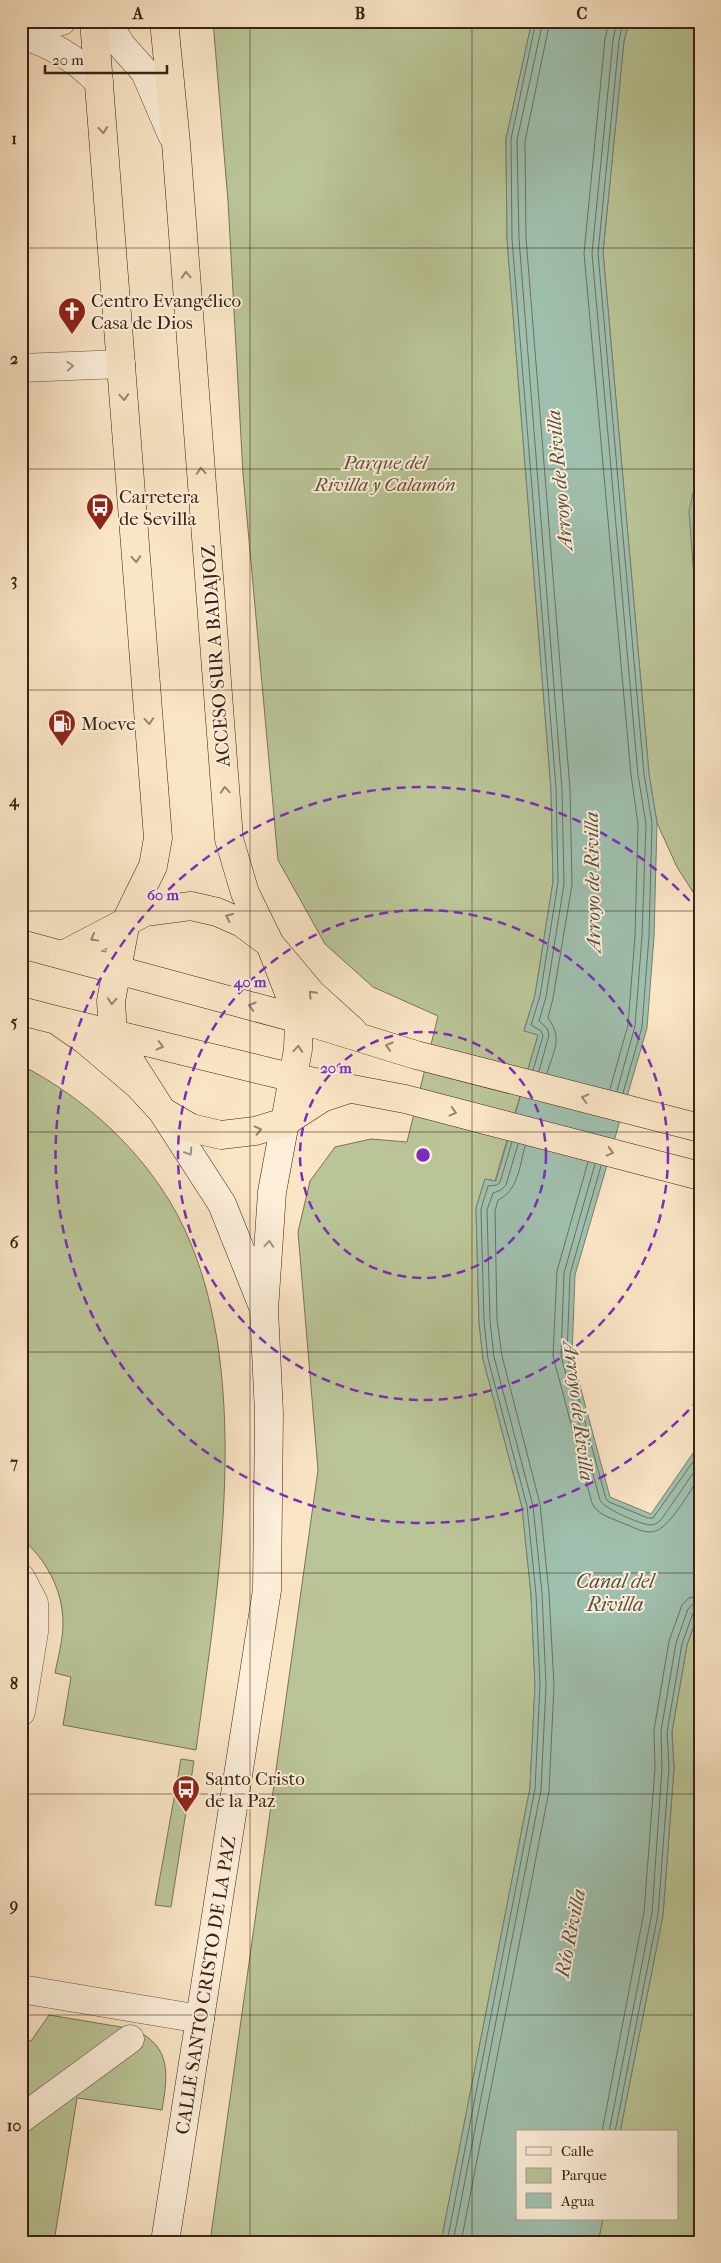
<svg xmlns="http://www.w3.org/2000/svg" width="721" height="2263" viewBox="0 0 721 2263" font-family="'IM FELL French Canon',serif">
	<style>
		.green { fill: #bac597; stroke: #7a7356 }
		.water { fill: #9fc0ae; stroke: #778071 }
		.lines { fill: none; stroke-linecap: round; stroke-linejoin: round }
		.shore { stroke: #6d7062; stroke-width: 1 }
		.street-casing { stroke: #6b5241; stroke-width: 29 }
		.secondary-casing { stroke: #3b2115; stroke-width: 29 }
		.highway-casing { stroke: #3b2115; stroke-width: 29 }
		.street { stroke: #fceed9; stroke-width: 28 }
		.secondary { stroke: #fceed9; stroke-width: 28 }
		.highway { stroke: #fae5c5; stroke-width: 28 }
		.oneway { stroke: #9a836d }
		.oneway2 { stroke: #a59281 }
		.grid { fill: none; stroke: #3b2115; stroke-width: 1; stroke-opacity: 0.55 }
		.ring { fill: none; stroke: #7b2cbf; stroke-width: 2.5; stroke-dasharray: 9 6 }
		.labels { text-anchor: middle; stroke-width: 4; stroke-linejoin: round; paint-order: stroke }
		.poi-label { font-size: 19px; fill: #3b2115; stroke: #fceed9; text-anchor: start }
		.park-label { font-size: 19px; font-style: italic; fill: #61523c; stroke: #fceed9 }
		.street-label { font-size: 19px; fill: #3b2115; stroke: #fceed9 }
		.water-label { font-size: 20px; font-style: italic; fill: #595143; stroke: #fceed9 }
		.centre { fill: #7b2cbf; stroke: #fceed9; stroke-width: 2.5 }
		.ring-label { font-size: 15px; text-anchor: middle; font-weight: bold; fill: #7b2cbf; stroke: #fceed9; stroke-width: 4; stroke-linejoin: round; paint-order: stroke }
		.neatline { fill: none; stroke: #3b2115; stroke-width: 2 }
		.grid-label { font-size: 16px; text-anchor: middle; font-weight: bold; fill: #3b2115 }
	</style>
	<rect width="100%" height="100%" fill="#fae5c5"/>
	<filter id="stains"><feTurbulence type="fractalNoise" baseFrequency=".004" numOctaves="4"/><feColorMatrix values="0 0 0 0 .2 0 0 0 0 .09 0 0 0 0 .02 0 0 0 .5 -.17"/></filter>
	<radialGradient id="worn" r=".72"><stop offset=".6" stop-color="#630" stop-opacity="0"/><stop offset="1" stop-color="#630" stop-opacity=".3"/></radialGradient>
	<path class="green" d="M213,21H532L506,139L507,239L551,789L553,882L535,995L524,1030L538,1035L495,1181L485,1179L476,1208L479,1322L483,1359L522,1507L531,1594L535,1685L530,1788L441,2242H210L318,1470L298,1232L310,1181L335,1147L371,1139L407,1142L438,1016L373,987L325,944L278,860L243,474L228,201Z
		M629,21H700V903L677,867L657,823L649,774L603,252L624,41Z
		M21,1065C85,1098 142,1150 177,1214C257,1364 218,1588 196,1750L63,1725L71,1677L55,1673C58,1657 63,1640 63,1623C63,1590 46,1559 21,1538V1317L24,1305L21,1303Z
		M700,1608V2242H598L603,2219H677V2132H620L663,1915L674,1768L672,1732L687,1645Z
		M181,1759L194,1761L171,1907L155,1905Z
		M49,2015L133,2029C172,2046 168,2074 162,2110L77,2098L54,2242H21V2039L31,2041Z"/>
	<path class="water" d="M532,21H629L624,41L603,252L649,774L657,823L654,937L647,1028L575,1275L572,1356L610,1497L651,1514L700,1443V1608L687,1645L672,1732L674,1768L663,1915L620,2132H517V2219H603L598,2242H441L530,1788L535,1685L531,1594L522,1507L483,1359L479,1322L476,1208L485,1179L496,1181L538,1035L524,1031L535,995L553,882L551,789L507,239L506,139Z
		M700,463V659L689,511Z"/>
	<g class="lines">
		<path class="shore" d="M609,21L605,39L584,253L631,775L638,824L635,936L628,1025L610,1089
			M617,21L613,40L592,253L638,775L646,824L642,936L635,1026L617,1091
			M700,485L694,512L700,607
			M533,1070L543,1036L541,1031L531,1025L540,996L558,882L556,788L512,239L511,139L536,21
			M539,1071L549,1035L547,1028L539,1021L546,997L564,884L562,789L519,239L517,140L543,21
			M547,1073C554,1049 563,1039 548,1018L553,998L572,885L570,789L526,238L525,141L550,21
			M623,1093L642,1027L649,936L652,823L644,774L598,253L619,41L623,21
			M588,1162L557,1271L553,1356L592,1503C598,1515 609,1517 620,1522C629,1525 640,1532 650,1532C668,1533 690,1490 700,1476
			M595,1164L564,1273L561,1356L600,1500C604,1509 640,1524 650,1525C655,1525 657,1523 661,1520L700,1463
			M601,1166L570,1274L567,1356L606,1499L609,1502L648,1518H653L700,1452
			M602,2132L644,1912L655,1768L654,1730L669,1641L682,1605L689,1598L700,1595
			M609,2132L652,1913L662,1768L661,1731L676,1643L688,1609L693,1604L700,1603
			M615,2132L658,1914L669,1768L667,1732L682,1644L693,1613L700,1609
			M447,2242L535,1789L540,1685L536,1594L527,1506L488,1359L484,1321L481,1209L488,1186L497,1185L500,1182L512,1142
			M453,2242L541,1790L546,1686L542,1593L533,1506L494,1357L490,1321L487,1210L493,1193L501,1190L506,1185L518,1144
			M461,2242L549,1791L554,1686L549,1593L540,1504L502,1356L497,1320L495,1211L498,1200C518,1191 520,1165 525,1146"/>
		<g class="street-casing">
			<path id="street" d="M107,21L121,45L145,72L172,135
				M21,32L62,21
				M21,35C51,43 77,60 99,82
				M21,368L121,364
				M21,1578L34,1603V1632L21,1712
				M21,1989L200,2019
				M21,2119L130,2039"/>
		</g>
		<g class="secondary-casing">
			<path id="secondary" d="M162,1111L222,1204L262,1304
				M165,2242L267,1590L269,1413L264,1310L272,1192L285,1122"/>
		</g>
		<g class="highway-casing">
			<path id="highway" d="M94,21L158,838L153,866L126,921L111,1001L113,1034L162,1111
				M164,21L176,143L229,839L245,893L270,944L299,1019L298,1049L285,1122
				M21,944L299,1019L416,1055L700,1128
				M63,955L145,912L191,906L217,912L242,923L270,944L312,994L353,1031
				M21,1011L56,1020L85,1040L138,1085L162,1111L191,1128L221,1135L255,1131L285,1122L322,1098L349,1089
				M56,1020L294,1078L405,1099L700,1176"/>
		</g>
		<use href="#street" class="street"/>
		<use href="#secondary" class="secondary"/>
		<use href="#highway" class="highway"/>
	</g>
	<defs><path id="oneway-chevron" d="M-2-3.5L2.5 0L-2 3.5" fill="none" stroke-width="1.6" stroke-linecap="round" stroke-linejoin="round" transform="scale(1.25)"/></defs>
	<g class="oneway">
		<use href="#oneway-chevron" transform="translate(103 130) rotate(85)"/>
		<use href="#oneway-chevron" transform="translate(186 275) rotate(-94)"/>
		<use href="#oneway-chevron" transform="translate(124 397) rotate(86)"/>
		<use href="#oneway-chevron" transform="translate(201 471) rotate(-94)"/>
		<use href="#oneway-chevron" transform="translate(136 559) rotate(86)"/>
		<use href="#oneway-chevron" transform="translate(149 721) rotate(86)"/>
		<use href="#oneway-chevron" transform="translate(225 790) rotate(-94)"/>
		<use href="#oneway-chevron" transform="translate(229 917) rotate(-156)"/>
		<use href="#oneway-chevron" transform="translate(94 938) rotate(151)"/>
		<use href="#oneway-chevron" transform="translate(312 994) rotate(-134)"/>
		<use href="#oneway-chevron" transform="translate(112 1001) rotate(93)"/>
		<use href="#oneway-chevron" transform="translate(252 1006) rotate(-164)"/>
		<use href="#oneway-chevron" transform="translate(160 1046) rotate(14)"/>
		<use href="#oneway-chevron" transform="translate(389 1046) rotate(-163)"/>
		<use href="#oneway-chevron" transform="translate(298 1049) rotate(-86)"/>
		<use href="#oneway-chevron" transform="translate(585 1098) rotate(-166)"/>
		<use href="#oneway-chevron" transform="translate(453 1112) rotate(15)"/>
		<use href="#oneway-chevron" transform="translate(258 1130) rotate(-13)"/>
		<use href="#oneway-chevron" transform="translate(610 1152) rotate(15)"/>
	</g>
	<g class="oneway2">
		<use href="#oneway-chevron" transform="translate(70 366) rotate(-3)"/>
		<use href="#oneway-chevron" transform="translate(189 1152) rotate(57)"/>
		<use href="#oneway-chevron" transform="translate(269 1244) rotate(-86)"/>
	</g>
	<path class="grid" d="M250,21V2242M472,21V2242M21,248H700M21,469H700M21,690H700M21,911H700M21,1132H700M21,1352H700M21,1573H700M21,1794H700M21,2015H700"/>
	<g class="ring">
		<circle cx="423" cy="1155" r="123"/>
		<circle cx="423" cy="1155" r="245"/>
		<path d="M699 1399A368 368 0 1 1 699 911"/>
	</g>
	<defs>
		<g id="church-pin" transform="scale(1.4375)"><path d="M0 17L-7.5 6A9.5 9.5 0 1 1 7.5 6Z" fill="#8f2418" stroke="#fceed9"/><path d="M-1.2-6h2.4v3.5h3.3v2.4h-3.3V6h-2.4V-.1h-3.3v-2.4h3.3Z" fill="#fff"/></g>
		<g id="bus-pin" transform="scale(1.4375)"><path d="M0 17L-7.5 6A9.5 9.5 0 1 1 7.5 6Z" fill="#8f2418" stroke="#fceed9"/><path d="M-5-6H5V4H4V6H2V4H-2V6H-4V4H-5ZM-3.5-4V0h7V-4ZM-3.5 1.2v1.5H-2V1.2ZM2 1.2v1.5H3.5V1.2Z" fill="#fff"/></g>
		<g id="fuel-pin" transform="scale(1.4375)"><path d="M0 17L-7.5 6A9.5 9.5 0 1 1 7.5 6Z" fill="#8f2418" stroke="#fceed9"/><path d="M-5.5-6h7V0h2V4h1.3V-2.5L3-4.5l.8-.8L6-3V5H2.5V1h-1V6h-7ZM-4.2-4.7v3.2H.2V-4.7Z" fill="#fff"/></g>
	</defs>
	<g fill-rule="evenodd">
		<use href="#church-pin" x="72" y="311"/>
		<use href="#bus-pin" x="100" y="507"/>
		<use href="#fuel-pin" x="62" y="723"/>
		<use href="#bus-pin" x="186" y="1789"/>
	</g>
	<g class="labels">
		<g class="poi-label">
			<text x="91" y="307">Centro Evangélico<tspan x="91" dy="22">Casa de Dios</tspan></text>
			<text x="119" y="503">Carretera<tspan x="119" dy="22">de Sevilla</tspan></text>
			<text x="81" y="730">Moeve</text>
			<text x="205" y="1785">Santo Cristo<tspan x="205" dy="22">de la Paz</tspan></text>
		</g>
		<g class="park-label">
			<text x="385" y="469">Parque del<tspan x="385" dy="22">Rivilla y Calamón</tspan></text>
		</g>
		<g class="street-label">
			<text transform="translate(215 656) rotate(-94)" y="7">ACCESO SUR A BADAJOZ</text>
			<text transform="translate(205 1985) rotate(-81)" y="7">CALLE SANTO CRISTO DE LA PAZ</text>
		</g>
		<g class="water-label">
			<text transform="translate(559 480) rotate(-95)" y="7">Arroyo de Rivilla</text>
			<text transform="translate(592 882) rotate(-91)" y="7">Arroyo de Rivilla</text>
			<text transform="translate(579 1411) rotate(83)" y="7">Arroyo de Rivilla</text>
			<text x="615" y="1588">Canal del<tspan x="615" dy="23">Rivilla</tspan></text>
			<text transform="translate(570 1933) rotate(-79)" y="7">Río Rivilla</text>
		</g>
	</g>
	<circle cx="423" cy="1155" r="8" class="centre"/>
	<g class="ring-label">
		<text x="163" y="900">60 m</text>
		<text x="250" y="987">40 m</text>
		<text x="336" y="1073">20 m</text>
	</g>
	<rect width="721" height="2263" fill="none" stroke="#fae5c5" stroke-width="55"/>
	<rect x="516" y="2130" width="162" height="90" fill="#fceed9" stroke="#af9c8b"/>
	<rect x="526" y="2147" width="25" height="8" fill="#fceed9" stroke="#af9c8b"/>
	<text x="561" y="2156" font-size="15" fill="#3b2115">Calle</text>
	<rect x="526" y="2168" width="25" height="15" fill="#bac597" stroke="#af9c8b"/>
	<text x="561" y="2180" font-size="15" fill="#3b2115">Parque</text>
	<rect x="526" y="2193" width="25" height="15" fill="#9fc0ae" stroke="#af9c8b"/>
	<text x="561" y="2206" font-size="15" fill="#3b2115">Agua</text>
	<path d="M45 65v8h122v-8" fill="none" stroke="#3b2115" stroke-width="2.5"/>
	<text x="52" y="65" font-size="15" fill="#3b2115" stroke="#fceed9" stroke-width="4" paint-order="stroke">20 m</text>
	<rect x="28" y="28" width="666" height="2208" class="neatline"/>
	<g class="grid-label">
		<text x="138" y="19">A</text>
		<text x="360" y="19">B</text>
		<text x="582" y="19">C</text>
		<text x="14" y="144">1</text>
		<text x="14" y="364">2</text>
		<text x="14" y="585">3</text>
		<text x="14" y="806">4</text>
		<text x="14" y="1027">5</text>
		<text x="14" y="1248">6</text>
		<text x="14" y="1468">7</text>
		<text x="14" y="1689">8</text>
		<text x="14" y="1910">9</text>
		<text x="14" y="2131">10</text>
	</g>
	<rect width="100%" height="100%" filter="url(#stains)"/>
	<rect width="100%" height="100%" fill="url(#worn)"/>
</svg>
